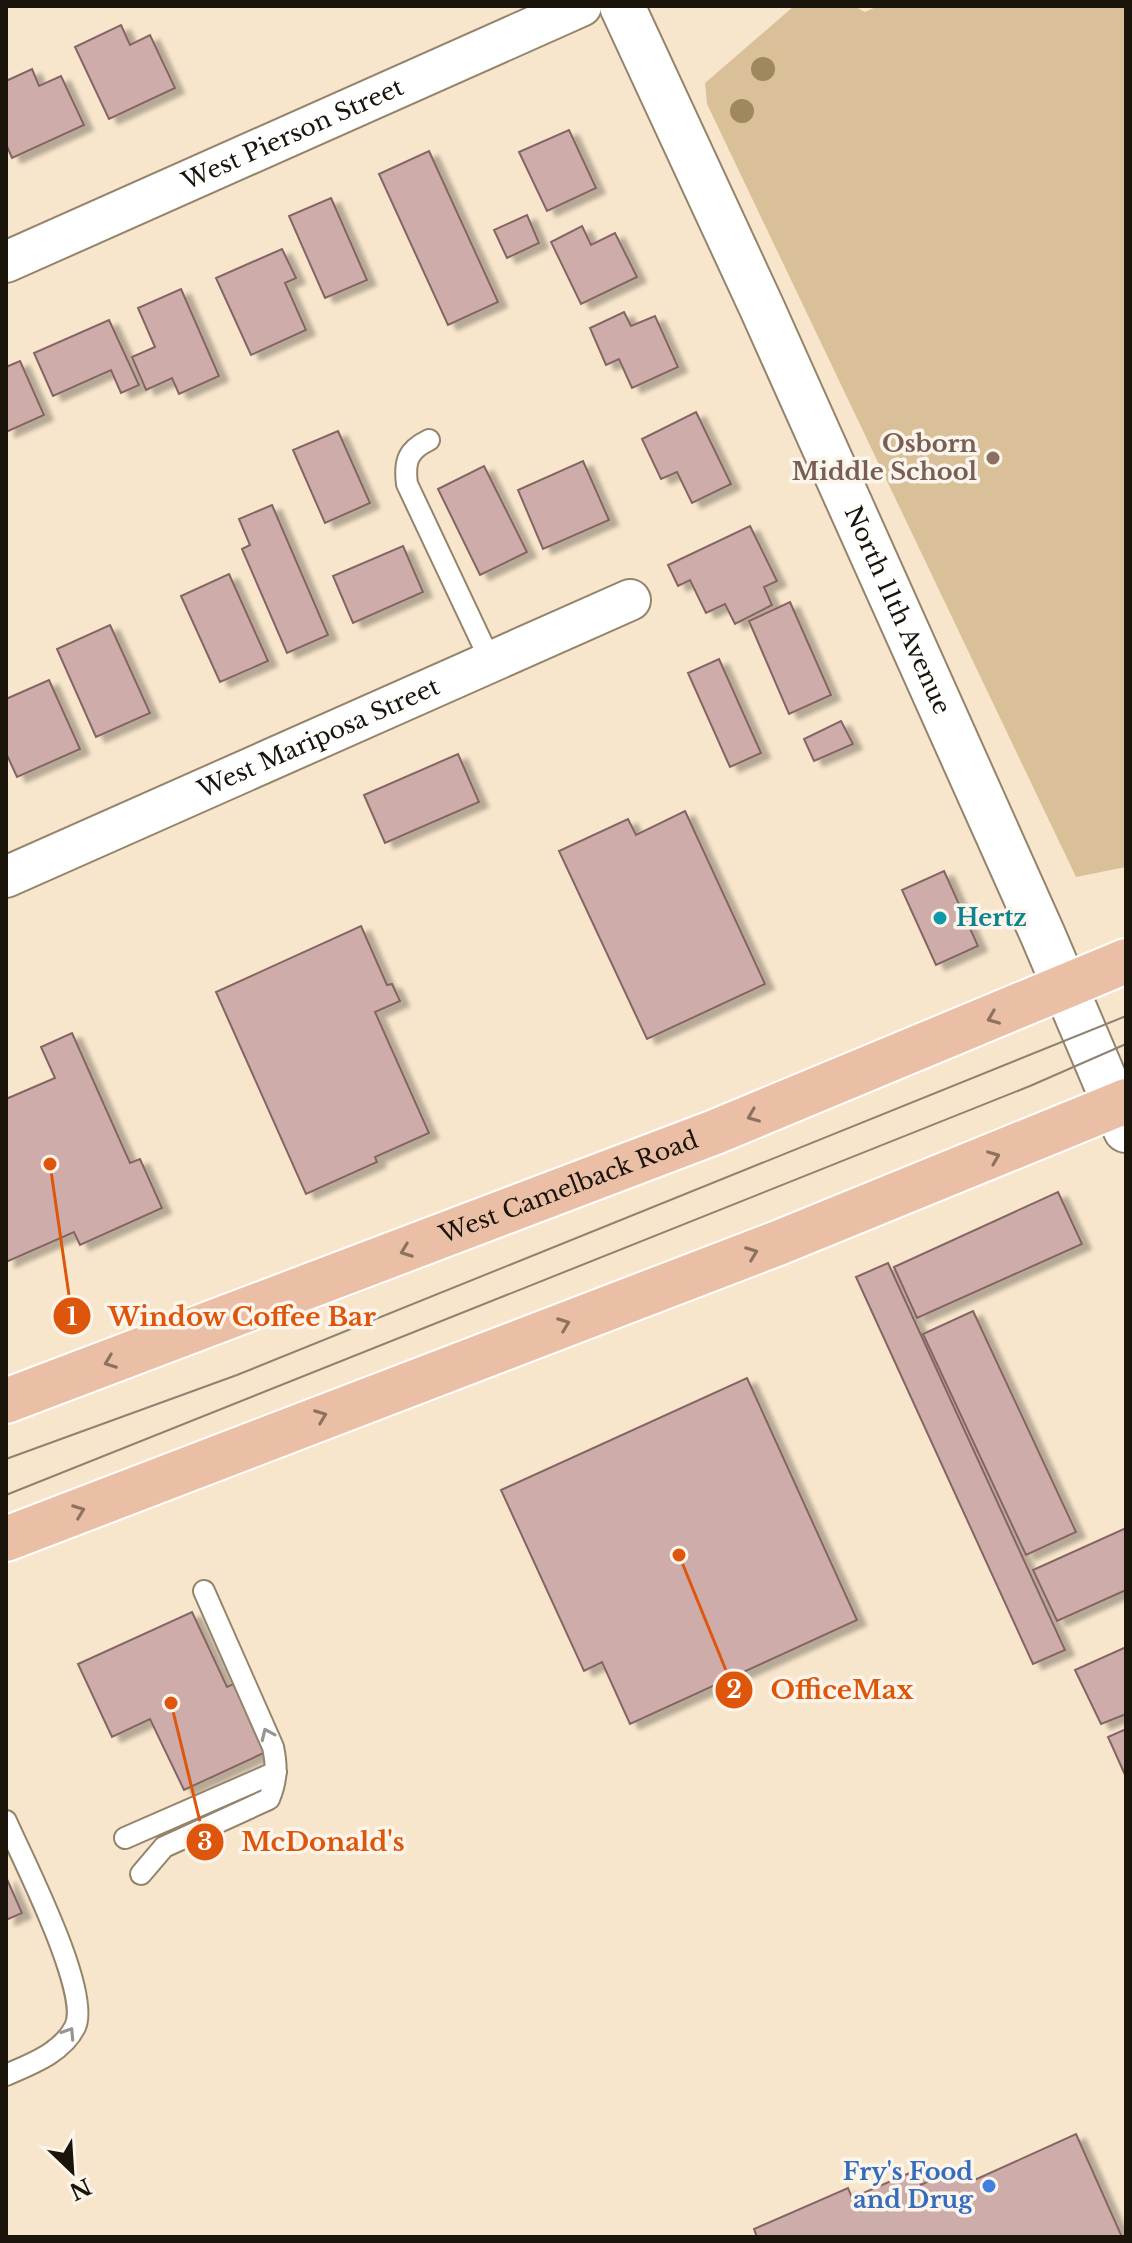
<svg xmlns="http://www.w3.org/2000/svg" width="1132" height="2243" viewBox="0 0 1132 2243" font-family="'Libre Baskerville',serif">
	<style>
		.green { fill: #dac099 }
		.building { fill: #ceaca9; stroke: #846563; stroke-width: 2; filter: url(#shadow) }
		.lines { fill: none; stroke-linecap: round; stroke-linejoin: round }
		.lane-casing { stroke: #94846b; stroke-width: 24 }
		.street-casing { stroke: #94846b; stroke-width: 44 }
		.secondary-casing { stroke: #94846b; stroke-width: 48 }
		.primary-casing { stroke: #fff; stroke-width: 48 }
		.lane { stroke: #fff; stroke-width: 20 }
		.street { stroke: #fff; stroke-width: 40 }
		.secondary { stroke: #fff; stroke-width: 44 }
		.primary { stroke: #ebbfa6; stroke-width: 44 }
		.tram { stroke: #8f8271; stroke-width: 2 }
		.tree { fill: #9f875e }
		.oneway { stroke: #8d7260 }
		.oneway2 { stroke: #989591 }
		.education-dot { fill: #8d6e63; stroke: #fcf5eb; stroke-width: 3 }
		.culture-dot { fill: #0f9aa8; stroke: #fcf5eb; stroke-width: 3 }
		.shop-dot { fill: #3f7fe0; stroke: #fcf5eb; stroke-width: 3 }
		.labels { text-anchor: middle; stroke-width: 7; stroke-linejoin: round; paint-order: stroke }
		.street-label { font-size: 24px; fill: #1a140b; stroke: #fcf5eb }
		.education-label { font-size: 24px; font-weight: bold; fill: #785e54; stroke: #fcf5eb; text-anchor: end }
		.culture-label { font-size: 24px; font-weight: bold; fill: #0d838f; stroke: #fcf5eb; text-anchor: start }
		.shop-label { font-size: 24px; font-weight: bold; fill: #366cbe; stroke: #fcf5eb; text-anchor: end }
		.leader { fill: none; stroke: #de560c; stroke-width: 3 }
		.callout-dot { fill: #de560c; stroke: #fcf5eb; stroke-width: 3 }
		.mark-label { font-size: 24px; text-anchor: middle; font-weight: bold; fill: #fff }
		.callout-label { font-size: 26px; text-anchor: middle; font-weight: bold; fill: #de560c; stroke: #fcf5eb; stroke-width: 7; stroke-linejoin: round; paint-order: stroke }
	</style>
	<defs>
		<filter id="shadow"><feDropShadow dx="9" dy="5" stdDeviation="2" flood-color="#0004"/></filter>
	</defs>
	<rect width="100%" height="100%" fill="#f8e6cc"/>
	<path class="green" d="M794,6H854L865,12L878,6H1126V867L1076,877L707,104L705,83Z"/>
	<path class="building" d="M121,25L130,45L150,35L175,88L109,119L75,47Z
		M32,69L39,86L61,76L84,125L12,158L6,144V81Z
		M569,130L596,188L547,211L519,152Z
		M429,151L498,302L448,325L379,174Z
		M331,198L367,280L325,298L289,216Z
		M527,215L539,243L507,258L494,230Z
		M582,226L591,245L615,233L637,277L581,304L551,242Z
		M282,249L296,278L285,283L306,330L251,355L216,278Z
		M181,289L219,376L179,394L172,378L146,390L132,357L155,347L138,308Z
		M624,312L631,326L655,316L678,367L632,388L619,359L606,365L590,328Z
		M109,320L139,385L121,393L111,370L53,396L34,353Z
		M20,361L44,415L6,432V367Z
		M696,412L731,484L692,503L677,472L661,479L642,439Z
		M338,431L370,503L325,523L293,450Z
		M583,461L609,520L543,549L518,490Z
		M484,466L527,552L480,575L438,489Z
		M272,505L328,635L287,653L242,549L250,545L239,519Z
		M750,526L777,581L764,587L772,605L735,624L725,604L706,613L690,580L678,586L668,565Z
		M403,546L423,592L353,623L333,576Z
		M229,574L268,661L220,682L181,596Z
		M790,602L831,695L789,714L749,621Z
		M110,625L150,713L96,737L57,649Z
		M719,659L761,753L730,767L688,673Z
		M49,680L80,749L17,777L6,753V699Z
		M841,721L853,744L814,761L804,739Z
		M458,754L479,802L385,843L364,795Z
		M685,811L765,984L647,1039L559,851L628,819L636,835Z
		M944,871L978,946L936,965L902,890Z
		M361,926L387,985L392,984L400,1001L375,1012L429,1133L375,1157L377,1162L306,1194L216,992Z
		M72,1033L130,1163L140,1159L162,1208L80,1245L74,1232L6,1262V1099L55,1078L41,1047Z
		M1058,1192L1082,1244L917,1318L894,1267Z
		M888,1263L1065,1650L1033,1664L856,1277Z
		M973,1311L1076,1532L1026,1555L923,1334Z
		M747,1378L857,1620L630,1724L602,1662L584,1671L501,1490Z
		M1126,1528V1590L1057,1621L1033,1570Z
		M192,1612L227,1687L236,1683L268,1751L184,1790L150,1719L112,1737L78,1664Z
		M1126,1647V1714L1101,1724L1075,1670Z
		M1126,1729V1777L1108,1737Z
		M6,1877L22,1913L6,1920Z
		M1076,2134L1122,2237H757L754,2229L848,2188L852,2198L914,2171L921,2185L960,2166L968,2183Z"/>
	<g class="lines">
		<g class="lane-casing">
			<path id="lane" d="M429,440C408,450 404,461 407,484L491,662
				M6,1821C22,1858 92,1993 75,2027C62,2053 31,2064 6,2075
				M125,1838L276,1772
				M141,1874L164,1847L269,1799C277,1780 277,1766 273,1747L204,1591"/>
		</g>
		<g class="street-casing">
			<g id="street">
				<path id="s1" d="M6,262L581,6"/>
				<path id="s2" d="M6,877L630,600"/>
			</g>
		</g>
		<g class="secondary-casing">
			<g id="secondary">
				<path id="s3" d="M622,6L762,308L1042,933L1126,1130"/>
			</g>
		</g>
		<g class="primary-casing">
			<g id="primary">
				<path id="s4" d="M6,1401L715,1132L1126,961"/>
				<path d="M6,1539L778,1243L1126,1101"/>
			</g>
		</g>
		<use href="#lane" class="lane"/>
		<use href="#street" class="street"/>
		<use href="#secondary" class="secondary"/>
		<use href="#primary" class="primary"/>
		<path class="tram" d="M6,1459L237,1375L1126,1016
			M6,1495L1030,1086L1126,1044"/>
	</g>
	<g class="tree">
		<circle cx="763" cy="69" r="12"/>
		<circle cx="742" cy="111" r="12"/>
	</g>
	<defs><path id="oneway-chevron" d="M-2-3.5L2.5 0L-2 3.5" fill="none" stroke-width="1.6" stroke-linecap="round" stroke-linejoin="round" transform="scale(2)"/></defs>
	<g class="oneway">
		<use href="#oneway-chevron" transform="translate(993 1018) rotate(158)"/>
		<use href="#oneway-chevron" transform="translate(753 1116) rotate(158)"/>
		<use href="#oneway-chevron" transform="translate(994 1157) rotate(-22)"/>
		<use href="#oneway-chevron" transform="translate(406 1251) rotate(159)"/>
		<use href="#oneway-chevron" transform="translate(752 1253) rotate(-21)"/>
		<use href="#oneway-chevron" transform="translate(564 1324) rotate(-21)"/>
		<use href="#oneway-chevron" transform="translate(110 1362) rotate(159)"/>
		<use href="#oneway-chevron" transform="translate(321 1416) rotate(-21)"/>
		<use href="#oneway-chevron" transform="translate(79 1511) rotate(-21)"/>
	</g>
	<g class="oneway2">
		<use href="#oneway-chevron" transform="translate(267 1734) rotate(-114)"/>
		<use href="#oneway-chevron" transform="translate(69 2033) rotate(-57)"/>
	</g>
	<circle class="education-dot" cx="993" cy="458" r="8"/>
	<circle class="culture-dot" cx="940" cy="918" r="8"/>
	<circle class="shop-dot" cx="989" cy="2186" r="8"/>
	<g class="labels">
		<g class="street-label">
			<text dy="8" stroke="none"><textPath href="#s1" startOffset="314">West Pierson Street</textPath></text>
			<text dy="8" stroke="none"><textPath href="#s3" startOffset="664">North 11th Avenue</textPath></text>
			<text dy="8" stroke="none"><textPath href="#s2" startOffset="342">West Mariposa Street</textPath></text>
			<text dy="8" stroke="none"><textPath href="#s4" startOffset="602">West Camelback Road</textPath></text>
		</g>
		<g class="education-label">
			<text x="977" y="452">Osborn<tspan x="977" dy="28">Middle School</tspan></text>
		</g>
		<g class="culture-label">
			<text x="956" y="926">Hertz</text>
		</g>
		<g class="shop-label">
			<text x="973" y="2180">Fry's Food<tspan x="973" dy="28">and Drug</tspan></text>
		</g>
	</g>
	<path class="leader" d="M50 1164L72 1316M679 1555L734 1690M171 1703L205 1842"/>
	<g class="callout-dot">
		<circle cx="50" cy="1164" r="8"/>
		<circle cx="679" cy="1555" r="8"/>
		<circle cx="171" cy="1703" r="8"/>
		<circle cx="72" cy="1316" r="20"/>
		<circle cx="734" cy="1690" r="20"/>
		<circle cx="205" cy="1842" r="20"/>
	</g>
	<g class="mark-label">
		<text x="72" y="1325">1</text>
		<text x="734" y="1698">2</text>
		<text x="205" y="1850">3</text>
	</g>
	<g class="callout-label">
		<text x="242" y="1326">Window Coffee Bar</text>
		<text x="842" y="1699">OfficeMax</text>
		<text x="323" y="1851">McDonald's</text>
	</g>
	<rect width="1132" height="2243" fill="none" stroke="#1a140b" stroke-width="16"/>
	<g transform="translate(72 2171) rotate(155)" stroke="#fcf5eb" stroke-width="6" paint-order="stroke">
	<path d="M0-6L14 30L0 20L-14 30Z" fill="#1a140b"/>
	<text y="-12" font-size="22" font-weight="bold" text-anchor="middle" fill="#1a140b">N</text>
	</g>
</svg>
